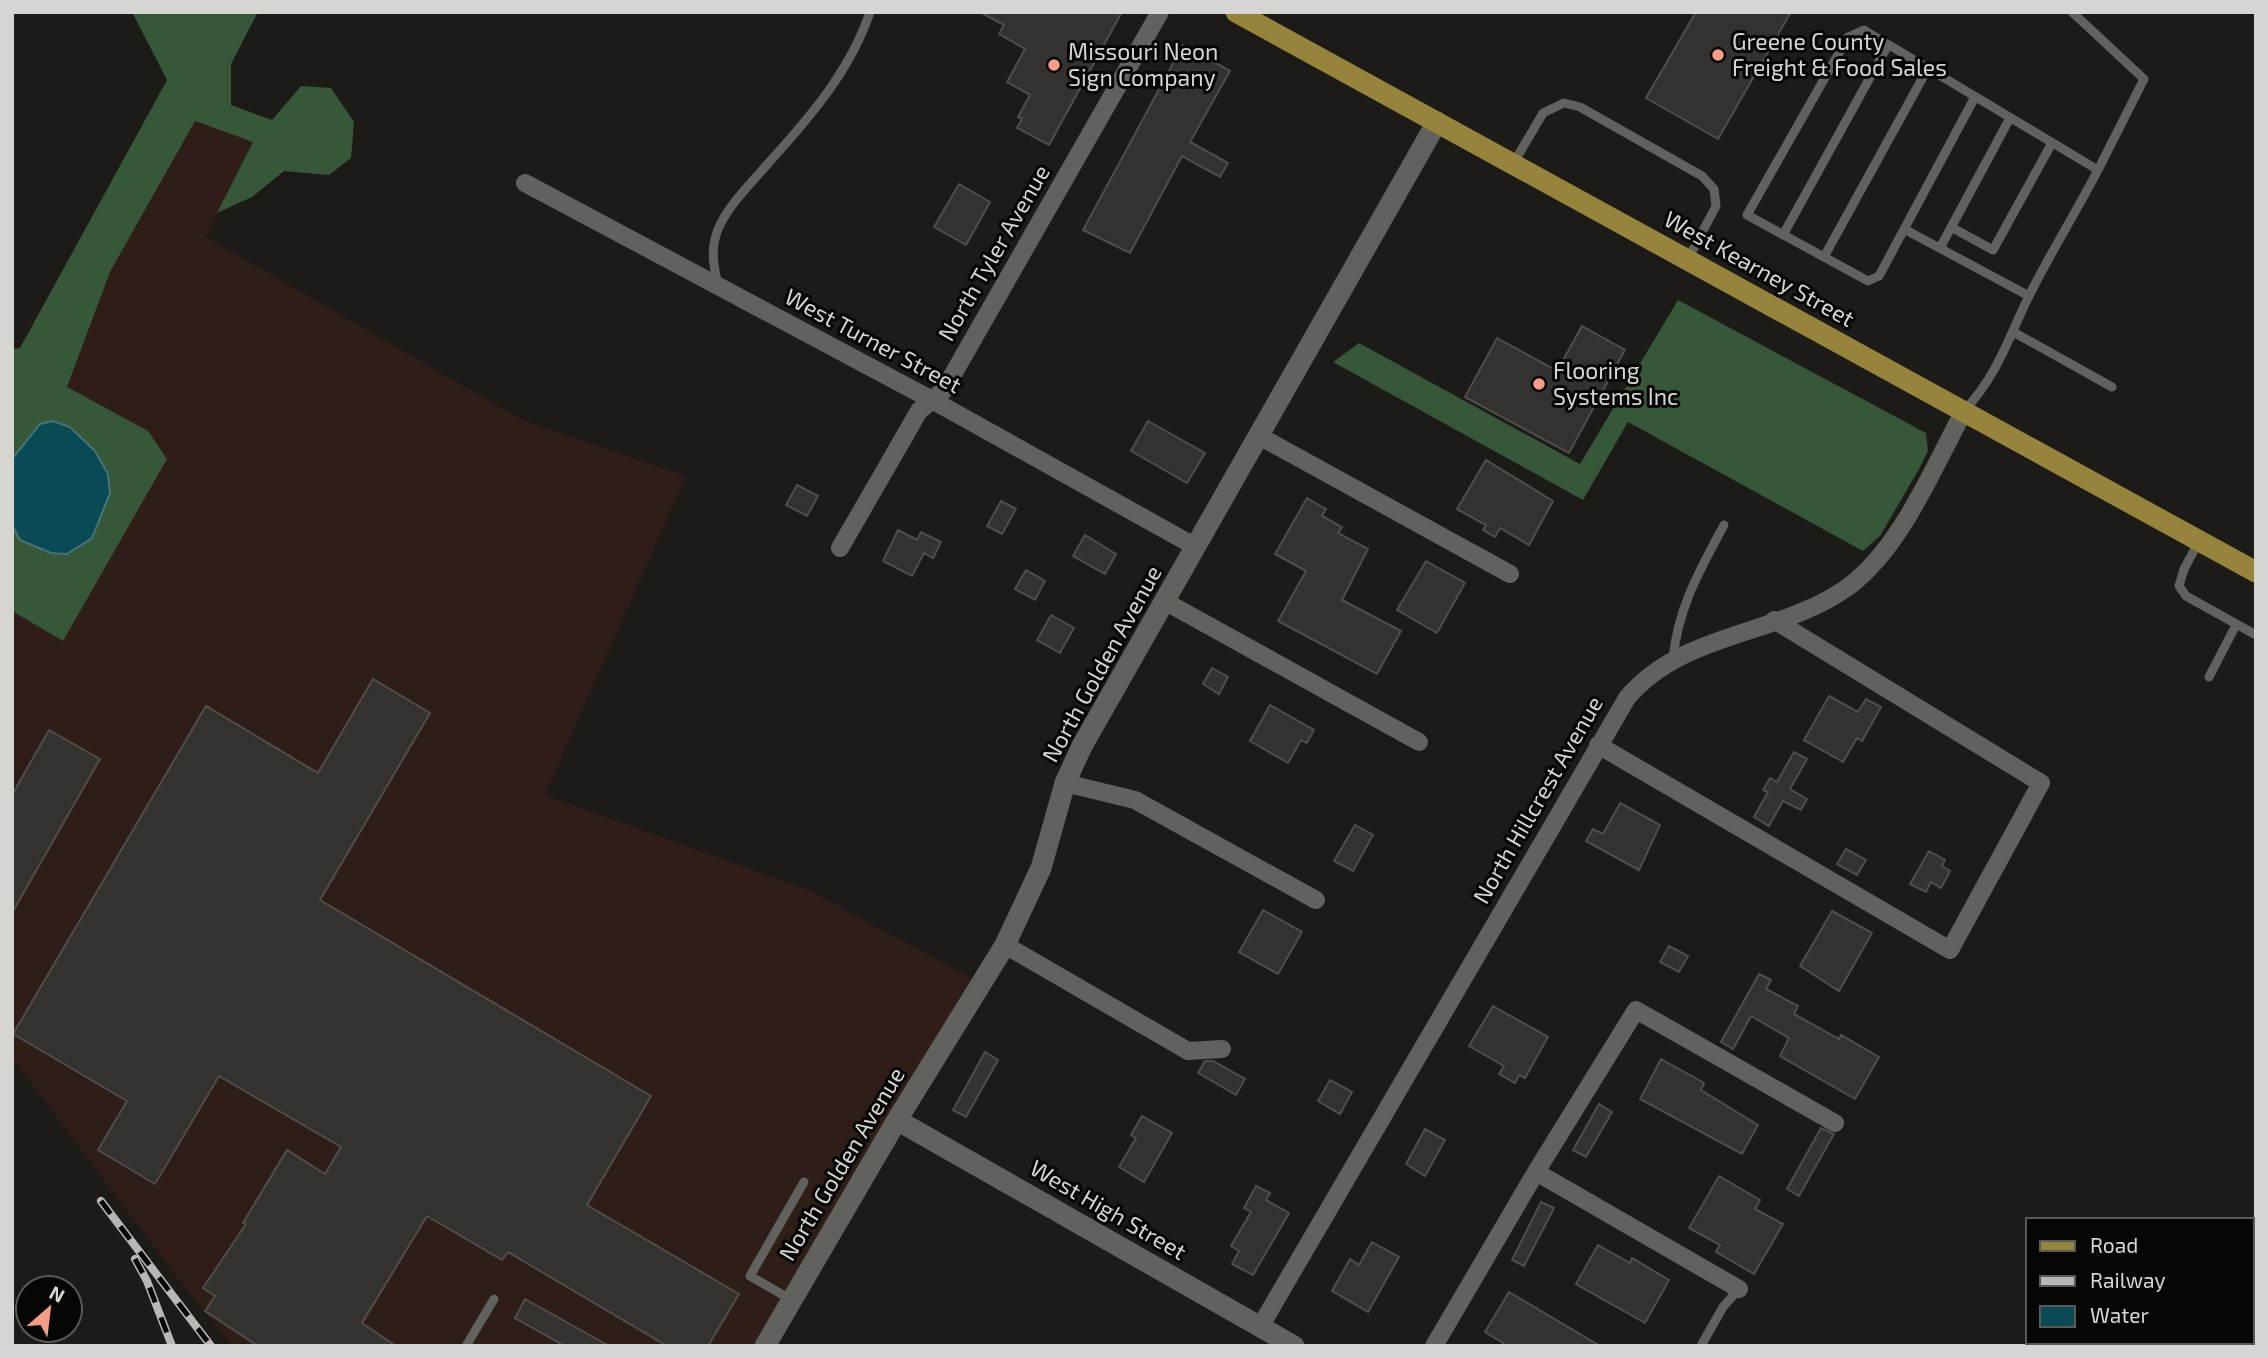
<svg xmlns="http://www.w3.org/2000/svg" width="2268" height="1358" viewBox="0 0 2268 1358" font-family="'Exo 2',sans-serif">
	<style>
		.industrial { fill: #2f1d18 }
		.forest { fill: #375739 }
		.water { fill: #0a4a54; stroke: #47747a; stroke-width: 2 }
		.building { fill: #34322f; stroke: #504e4b; stroke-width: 2 }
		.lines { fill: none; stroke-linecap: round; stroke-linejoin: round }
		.lane { stroke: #61615d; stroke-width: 9 }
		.street { stroke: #61615d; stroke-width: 18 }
		.secondary { stroke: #61615d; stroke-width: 21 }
		.primary { stroke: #96843d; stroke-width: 21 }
		.rail-casing { stroke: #b7b7b4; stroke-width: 8 }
		.rail { stroke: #060605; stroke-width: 5; stroke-dasharray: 16; stroke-linecap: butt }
		.poi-dot { fill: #f49e88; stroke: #060605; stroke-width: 2.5 }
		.labels { text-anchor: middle; stroke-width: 6; stroke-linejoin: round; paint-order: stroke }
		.poi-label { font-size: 23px; fill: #d5d5d2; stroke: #060605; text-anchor: start }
		.street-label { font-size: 23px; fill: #d5d5d2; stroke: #060605 }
	</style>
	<rect width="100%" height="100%" fill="#1c1b18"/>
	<path class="industrial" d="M195,121L253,142L206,237L522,420L686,476L545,795L808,890L971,978L756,1346H232L182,1284L12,1058V611L63,640L147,431L67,388L110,272Z"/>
	<path class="forest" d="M132,12H258L231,64V105L272,120L301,86L331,88L354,122L351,158L329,175L284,171L252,197L217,213L253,142L195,121L110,272L67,387L148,431L167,459L63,641L12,611V525L20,540L27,442L12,459V349L20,348L167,80Z
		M1678,300L1926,433L1928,451L1919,469L1880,536L1863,551L1628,422L1583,500L1333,362L1359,343L1580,464Z"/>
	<path class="water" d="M53,421L70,427L95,451L108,474L110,493L92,538L67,554L51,553L20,540L12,525V459L40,424Z"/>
	<path class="building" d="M980,12H1122L1049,145L1017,128L1022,119L1018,117L1030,95L1007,82L1025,49L999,34L1004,25Z
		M1696,12H1791L1718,139L1646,98Z
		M1183,45L1230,71L1190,142L1228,163L1220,177L1182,156L1130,253L1083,230Z
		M959,184L990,202L966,245L934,227Z
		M1582,326L1625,350L1569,453L1465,397L1497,338L1557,371Z
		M1148,421L1205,453L1187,483L1131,451Z
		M1486,460L1553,501L1529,545L1500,528L1495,537L1483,530L1486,525L1457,509Z
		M797,485L818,496L807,516L786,505Z
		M1307,498L1326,509L1322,516L1342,527L1338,533L1368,549L1342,600L1401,631L1377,674L1278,621L1306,571L1275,554Z
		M1001,501L1016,509L1002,534L987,526Z
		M898,530L917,540L921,532L941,542L933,558L924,553L912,576L883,561Z
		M1085,535L1116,554L1105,574L1073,556Z
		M1426,561L1465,583L1437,633L1397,610Z
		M1026,570L1045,581L1035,600L1015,589Z
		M1051,615L1074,628L1060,653L1037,640Z
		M1212,668L1228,677L1219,694L1203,684Z
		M373,679L430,713L320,900L651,1096L587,1205L739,1294L708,1346H667L508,1252L502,1260L427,1216L362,1323L396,1346H258L205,1311L215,1296L203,1288L246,1224L243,1223L287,1150L325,1174L341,1147L219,1076L155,1184L98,1150L127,1101L13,1034L206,706L318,773Z
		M1829,696L1858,712L1866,699L1881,707L1862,741L1857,738L1843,762L1804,740Z
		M1270,705L1314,730L1307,743L1301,740L1288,763L1250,741Z
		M49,730L100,759L12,913V795Z
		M1794,752L1807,759L1790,789L1807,799L1801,810L1783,801L1769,826L1754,817L1768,792L1763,790L1770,778L1777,782Z
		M1620,803L1660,825L1639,870L1586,841L1593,829L1603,834Z
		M1355,825L1373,835L1353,871L1334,861Z
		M1846,849L1866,860L1857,875L1837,864Z
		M1929,851L1945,860L1942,866L1950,871L1941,888L1931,882L1926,892L1910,884Z
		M1263,910L1302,932L1278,974L1239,952Z
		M1832,911L1872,933L1839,991L1800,966Z
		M1669,946L1688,956L1679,972L1660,962Z
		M1759,974L1771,980L1766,989L1798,1006L1794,1014L1839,1039L1841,1035L1879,1057L1855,1099L1780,1056L1789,1038L1751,1016L1733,1049L1721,1042Z
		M1493,1006L1548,1037L1525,1078L1519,1075L1515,1083L1499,1074L1504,1066L1469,1046Z
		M985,1052L998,1060L966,1117L953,1110Z
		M1661,1059L1704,1083L1701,1090L1758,1125L1742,1154L1640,1099Z
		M1205,1061H1213L1245,1079L1236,1095L1198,1073Z
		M1330,1080L1352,1092L1340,1114L1318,1101Z
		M1599,1104L1612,1112L1586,1157L1573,1150Z
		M1142,1116L1172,1133L1144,1182L1119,1167L1136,1138L1131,1135Z
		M1821,1128L1834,1134L1799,1196L1787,1189Z
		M1425,1129L1445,1140L1425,1176L1406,1164Z
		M1719,1176L1760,1200L1755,1209L1783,1224L1754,1274L1716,1252L1720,1245L1689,1228Z
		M1256,1186L1270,1193L1266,1200L1289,1213L1253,1275L1232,1264L1239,1251L1231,1246L1251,1212L1244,1208Z
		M1541,1202L1554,1208L1524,1266L1512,1260Z
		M1372,1242L1399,1257L1368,1312L1332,1291L1350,1259L1359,1265Z
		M1598,1245L1630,1263L1632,1258L1669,1280L1645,1323L1576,1284Z
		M1509,1292L1600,1346H1508L1485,1332Z
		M525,1299L609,1346H565L515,1318Z"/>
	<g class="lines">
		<path class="lane" d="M2072,12L2144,79L2098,170
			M1513,164L1543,113L1564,103L1580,107L1702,176L1714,189L1716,206L1688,259
			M1951,227L1993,250L2052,143
			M1904,229L2029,296
			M1783,235L1888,45
			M1940,248L2010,118
			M1824,257L1928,68
			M718,285C713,264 710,247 719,227C730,203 755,179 772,159C811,116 851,69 870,12
			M2015,333L2112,387
			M1964,411C1999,373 2008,338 2030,294C2051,252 2076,212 2098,170L1864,30L1848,37L1747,215L1868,281L1879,276L1975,97
			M2199,541L2184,569L2179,586L2186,596L2256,635
			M1673,659C1678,607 1700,570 1724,525
			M2209,677L2236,625
			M790,1299L750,1276L804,1182
			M466,1346L494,1299
			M1701,1346L1723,1307L1739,1289"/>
		<path class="street" d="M525,183L932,400L1196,547
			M1259,436L1510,574
			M840,548L919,411L944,390L1160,12
			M1166,602L1419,742
			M1598,745L1950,950L2041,783L1774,620
			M1065,783L1135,800L1316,900
			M1005,945L1188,1051L1222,1049
			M1536,1172L1739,1289
			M2252,1305L2256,1302
			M1260,1327L1627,698C1683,631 1780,636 1848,587C1901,548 1933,468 1964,411
			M1434,1346L1536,1172L1636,1010L1835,1123
			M2214,1346L2216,1342"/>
		<path class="secondary" d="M897,1120L1294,1346
			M765,1346L897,1120L1005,945L1041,868L1065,783L1082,746L1437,122"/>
		<path class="primary" d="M1236,12L2256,572"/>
		<g class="rail-casing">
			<path id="rail" d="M101,1201L211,1346
				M135,1259L147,1281L172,1346"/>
		</g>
		<use href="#rail" class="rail"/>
	</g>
	<g class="poi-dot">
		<circle cx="1718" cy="55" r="7"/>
		<circle cx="1054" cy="65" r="7"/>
		<circle cx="1539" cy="384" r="7"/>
	</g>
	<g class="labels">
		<g class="poi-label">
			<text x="1732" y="50">Greene County<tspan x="1732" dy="26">Freight &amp; Food Sales</tspan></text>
			<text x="1068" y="60">Missouri Neon<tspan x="1068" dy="26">Sign Company</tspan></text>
			<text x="1553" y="379">Flooring<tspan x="1553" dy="26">Systems Inc</tspan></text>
		</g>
		<g class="street-label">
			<text transform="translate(994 253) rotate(-60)" y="8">North Tyler Avenue</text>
			<text transform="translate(1759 269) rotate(29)" y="8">West Kearney Street</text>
			<text transform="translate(873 341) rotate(28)" y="8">West Turner Street</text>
			<text transform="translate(1102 664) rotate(-61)" y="8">North Golden Avenue</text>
			<text transform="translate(1538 800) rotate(-60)" y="8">North Hillcrest Avenue</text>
			<text transform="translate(842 1164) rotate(-59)" y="8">North Golden Avenue</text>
			<text transform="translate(1108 1210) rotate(30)" y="8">West High Street</text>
		</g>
	</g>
	<rect width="2268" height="1358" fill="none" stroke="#d5d5d2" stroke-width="28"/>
	<rect x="2026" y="1218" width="228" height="126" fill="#060605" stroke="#595957" stroke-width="2"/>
	<rect x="2040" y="1241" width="35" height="10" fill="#96843d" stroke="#595957" stroke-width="2"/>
	<text x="2090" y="1253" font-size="21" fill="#d5d5d2">Road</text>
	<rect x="2040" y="1276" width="35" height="10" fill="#b7b7b4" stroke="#595957" stroke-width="2"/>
	<text x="2090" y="1288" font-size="21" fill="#d5d5d2">Railway</text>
	<rect x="2040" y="1306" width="35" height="21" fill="#0a4a54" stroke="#595957" stroke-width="2"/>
	<text x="2090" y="1323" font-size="21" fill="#d5d5d2">Water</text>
	<g transform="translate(49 1309) rotate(28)"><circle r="33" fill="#060605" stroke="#595957" stroke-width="2"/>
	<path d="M0-5L12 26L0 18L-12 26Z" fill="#f49e88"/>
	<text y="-10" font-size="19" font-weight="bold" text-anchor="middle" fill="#d5d5d2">N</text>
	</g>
</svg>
